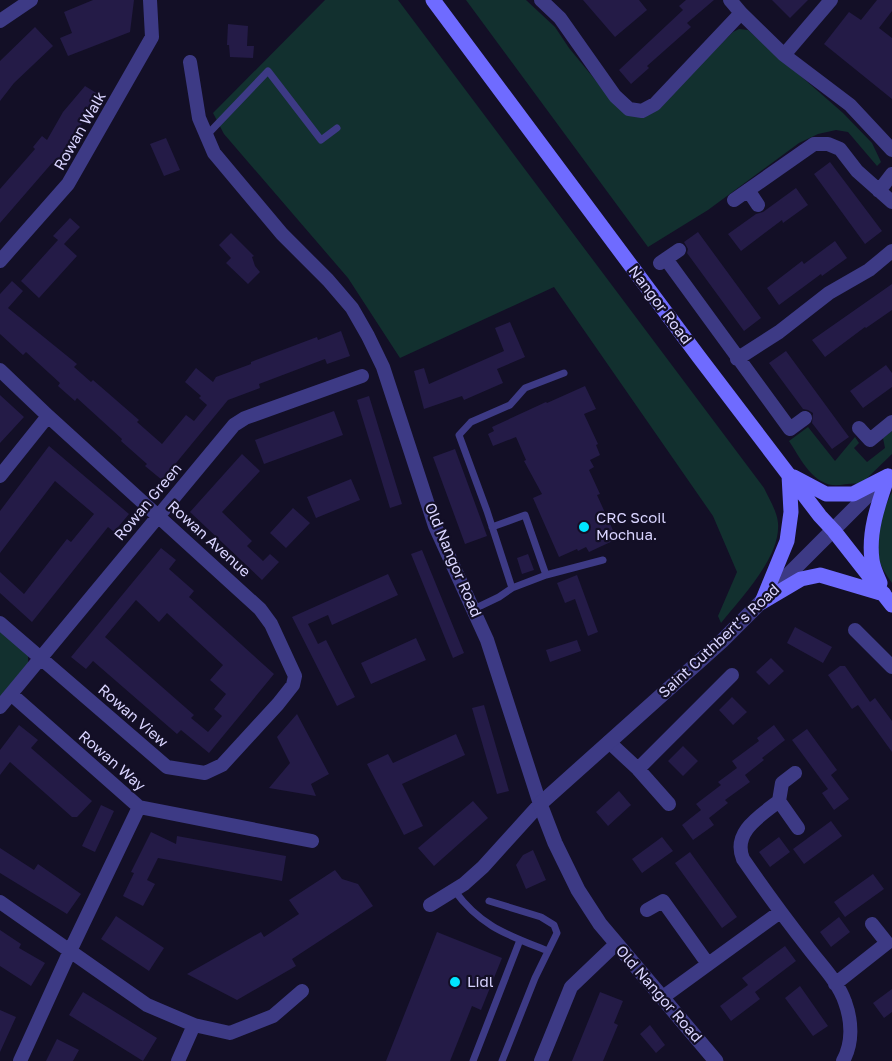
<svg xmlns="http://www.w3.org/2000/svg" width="892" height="1061" viewBox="0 0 892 1061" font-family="'Golos Text',sans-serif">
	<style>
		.green { fill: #12302f }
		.building { fill: #241b47; fill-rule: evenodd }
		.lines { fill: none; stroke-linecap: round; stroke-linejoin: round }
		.service { stroke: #3d3a85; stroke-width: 7 }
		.minor { stroke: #3d3a85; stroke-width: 14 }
		.tertiary { stroke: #3d3a85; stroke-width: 15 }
		.secondary { stroke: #6f6bff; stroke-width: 15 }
		.poi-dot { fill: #00e5ff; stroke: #130f26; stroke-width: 2 }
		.labels { text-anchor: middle; stroke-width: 4.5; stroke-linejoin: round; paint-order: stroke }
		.street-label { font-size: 15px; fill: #d9d4ff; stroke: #130f26 }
		.poi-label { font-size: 15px; fill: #d9d4ff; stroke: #130f26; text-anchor: start }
	</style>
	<rect width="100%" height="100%" fill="#130f26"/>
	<path class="green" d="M325,0H398L764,488C769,499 777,511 778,523C781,557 741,598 721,623L718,616L737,572L713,516L554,287L400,358L348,278L224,134L213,113Z
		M466,0H526L555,27L569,48L611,99L657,108L733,32L739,29L748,30L843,113L872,143L881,162L877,166L848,132L836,130L818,134L799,143L708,210L648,247Z
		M808,427L835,461L855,437L859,443L854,448L867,462L885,448L883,438L892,431V454L861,484C851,482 842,486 832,485C811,482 799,456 789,441Z
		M892,492V583C886,575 881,567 878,557C874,538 883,509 892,492Z
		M0,630L28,655V663L0,698Z"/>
	<path class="building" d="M93,0H134L130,32L68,56L60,38L72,33L64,12Z
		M583,0H639L647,10L615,37Z
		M686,0H714L687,23L691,27L647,66L649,68L631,84L619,70L683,10L679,6Z
		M772,0H808L790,18Z
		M877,0H892V11L879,28L892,38V99L824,44L849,12L861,20Z
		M228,24L248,26L247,46H254L253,58L230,57L229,45H227Z
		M35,27L53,46L14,83L0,101V61Z
		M85,86L98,94L68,149L54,165L52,163L0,223V189L35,149L33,147L42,136L47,140L63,112Z
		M166,138L180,170L164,176L150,144Z
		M830,162L882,231L865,244L814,174Z
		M796,188L808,205L783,223L782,220L741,251L728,234L756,214L763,212Z
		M70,218L80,227L64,244L77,256L39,298L21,281L58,240L53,236Z
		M698,232L761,318L744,331L687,253L688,249L684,242Z
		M231,233L254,256L252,257L255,266L260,272L248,284L226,263L231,258L219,245Z
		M835,241L847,258L822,276L821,274L779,305L767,288L802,261L804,264Z
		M12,281L23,291L8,308L77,364L74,367L91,382L93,380L139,420L137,422L162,444L186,415L194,421L207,405L199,398L201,396L185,382L196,368L213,382L216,377L251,364V362L317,337L318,340L341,331L350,356L327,364L325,359L259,384L260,388L228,400L162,480L145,466L147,464L121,441L122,439L77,398L75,401L58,386L60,383L26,352L23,355L0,334V294Z
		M892,284V310L866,328L865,327L825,357L812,340Z
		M510,322L525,357L497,369L503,383L464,400L462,396L424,409L414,371L424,368L429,384L504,351L495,328Z
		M786,351L849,437L832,449L812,423L813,413L808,410L803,409L769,363Z
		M886,365L892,373V387L863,408L850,391Z
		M585,386L596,409L584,414L598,444L596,445L600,455L590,460L594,467L589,470L600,494L597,495L617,539L589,552L586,547L578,551L577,549L559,557L533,498L542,494L524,461L526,460L516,437L493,446L488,434L494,431L492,427L546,402L547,403Z
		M0,395L24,417L0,443Z
		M369,396L402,504L390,508L357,400Z
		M334,411L343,435L264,464L255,440Z
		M49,446L129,514L114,532L108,527L32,622L0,593V572L24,594L67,539L71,542L94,514L55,481L0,553V511Z
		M455,449L487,536L465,544L433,457Z
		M242,454L260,471L222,512L252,541L247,546L263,561L270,554L279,562L262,580L190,512Z
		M351,479L360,500L316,518L307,497Z
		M293,508L310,523L286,548L270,533Z
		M161,548L176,560L169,569L194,591L189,597L274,674L209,753L181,730L177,734L93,661L86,669L71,657ZM136,600L159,622L167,613L223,665L210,680L226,694L214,709L222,716L208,732L191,718L194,715L105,637Z
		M422,550L464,653L453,658L411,554Z
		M528,554L534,570L522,574L517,558Z
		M388,574L398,595L332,625L328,615L308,624L318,644L326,640L355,697L337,706L292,617Z
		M577,575L598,632L588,636L575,599L565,603L557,583Z
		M795,627L832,647L823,663L787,643Z
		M416,638L426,660L371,684L361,663Z
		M577,640L581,651L550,662L546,650Z
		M771,658L784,671L769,685L756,672Z
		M840,666H845L870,702L875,698L892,721V752L858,705L852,709L828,675Z
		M732,697L747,712L733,725L719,710Z
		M484,705L509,791L497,794L472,708Z
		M297,714L329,774L311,784L316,796L269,788L290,763L277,737Z
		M19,725L38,740L31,748L92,801L77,817H72L10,762L0,775V750Z
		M774,725L785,740L762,758L764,760L745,775L750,782L725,800L728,803L709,818L714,825L693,840L682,825L701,810L696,804L721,785L718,782L737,768L732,761L759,741L757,738Z
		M807,729L837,770L831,775L849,799L834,810L822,793L828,789L792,740Z
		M456,734L465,755L402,784L423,826L404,835L367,764L388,754L393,763Z
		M683,746L698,761L683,776L668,761Z
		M619,791L631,805L608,826L596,812Z
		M473,801L488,818L434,866L418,848Z
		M101,805L114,811L95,852L82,846Z
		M831,821L842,836L804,864L793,849Z
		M151,832L176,844L177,836L286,856L282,881L158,858L147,880L155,884L143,906L123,896L134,873L131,872Z
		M662,837L673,851L642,873L632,859Z
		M779,837L790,852L770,867L759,852Z
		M0,848L34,870L38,864L81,894L67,914L0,873Z
		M533,850L546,880L526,889L516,865L523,855Z
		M690,852L737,917L722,928L675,863Z
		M335,870L342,879L358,884L373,906L292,959L296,966L237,1000L187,974L261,932L264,937L299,914L289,900Z
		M873,874L884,889L845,917L834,902Z
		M116,916L164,948L149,971L101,939Z
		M839,917L850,932L831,947L820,932Z
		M0,930L21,944L19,948L45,963L31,986L0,966Z
		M437,932L502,958L481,1010L472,1006L450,1061H386Z
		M785,946L796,961L755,992L760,999L731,1021L720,1006L748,985L742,978Z
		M800,986L828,1026L813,1036L785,998Z
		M892,989V1012L884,1018L873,1003Z
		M83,992L157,1038L143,1061L69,1015Z
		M600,992L623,1001L614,1023L618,1025L603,1061H572Z
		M0,1010L16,1017L0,1052Z
		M650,1025L665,1045L656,1053L640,1034Z
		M57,1039L79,1050L73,1061H46Z"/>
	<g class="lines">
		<path class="service" d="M206,136L268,71L321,140L337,128
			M546,575L603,560
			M512,588L487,511L459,435L471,422L510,405L525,388L564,373
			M474,609L499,597L512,588L546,575L525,515L492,527
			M454,890C481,927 508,935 548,951
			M489,901L541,917L554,925L557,933L535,978L502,1061
			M473,1061L520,940"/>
		<path class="minor" d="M541,0L560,18L615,96L629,109L642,111L655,104L741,13
			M730,0L741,13L784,55L850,105L892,150
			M0,21L31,0
			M784,55L831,0
			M190,62L199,118L214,153L282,234L328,280L352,308L368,336L383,367L435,526L487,640L540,804L483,867L464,884L430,905
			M748,190L758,205
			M879,191L892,174
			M734,200L814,144H828L840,149L857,171L892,202
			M666,259L790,429L805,418
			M0,261L68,184L152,37L150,0
			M660,263L679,250
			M737,359L779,332L829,293L869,270L892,251
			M0,370L48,416L260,609L271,624L295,676L293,685L278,704L222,765L205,773L167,767L0,623
			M859,428L870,440L892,422
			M0,476L48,416
			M855,630L892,667
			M11,694L139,807L312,841
			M0,707L234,425L245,418L362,376
			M609,742L638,769L732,675
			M638,769L669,804
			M795,773L782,783L779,801L798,828
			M779,801C760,816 732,832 743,859C763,888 784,917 806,945C819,963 838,981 845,1002C852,1021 853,1043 843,1061
			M0,902L147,1005L194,1025L230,1033L273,1016L302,991
			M647,910L663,901L708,964
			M835,984L887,943L872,924
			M663,997L780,912
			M20,1061L70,951L139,807
			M178,1061L194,1025
			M541,1061L571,987L616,944"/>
		<path class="tertiary" d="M716,1061L600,924L578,890L555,843L540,804L722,641L883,480"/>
		<path class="secondary" d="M433,0L699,357L820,516L834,531L892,605
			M794,477L826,494H853L888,476
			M880,583C877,576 873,568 872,560C868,531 879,502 888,476
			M762,602L787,541L791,512L789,475
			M762,602L801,579L820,575L884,594"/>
	</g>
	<g class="poi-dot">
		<circle cx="584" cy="527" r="6"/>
		<circle cx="455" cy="982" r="6"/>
	</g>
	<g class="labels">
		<g class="street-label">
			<text transform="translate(80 131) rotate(-60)" y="5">Rowan Walk</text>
			<text transform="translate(660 305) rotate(53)" y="5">Nangor Road</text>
			<text transform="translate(148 502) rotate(-50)" y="5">Rowan Green</text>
			<text transform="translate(209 539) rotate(42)" y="5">Rowan Avenue</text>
			<text transform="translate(453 560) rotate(67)" y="5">Old Nangor Road</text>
			<text transform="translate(719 641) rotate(-43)" y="5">Saint Cuthbert’s Road</text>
			<text transform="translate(133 716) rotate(41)" y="5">Rowan View</text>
			<text transform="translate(112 761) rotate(41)" y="5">Rowan Way</text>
			<text transform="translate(659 994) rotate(49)" y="5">Old Nangor Road</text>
		</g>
		<g class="poi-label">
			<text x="596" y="523">CRC Scoil<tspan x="596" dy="17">Mochua.</tspan></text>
			<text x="467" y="987">Lidl</text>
		</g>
	</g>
</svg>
